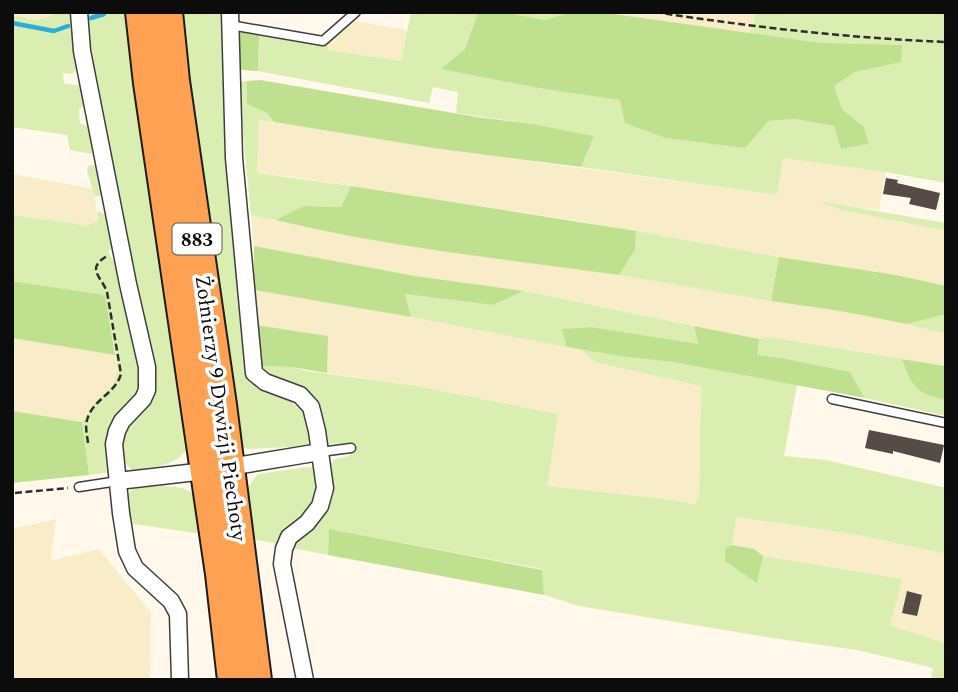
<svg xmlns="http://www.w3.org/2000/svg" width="958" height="692" viewBox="0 0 958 692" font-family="Spectral,serif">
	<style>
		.farmland { fill: #f8edc8 }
		.green { fill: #d9eeb0 }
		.forest { fill: #bfe08e }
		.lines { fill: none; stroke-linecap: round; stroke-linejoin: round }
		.stream { stroke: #29aedb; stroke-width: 4.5 }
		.building { fill: #564b47 }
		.service-casing { stroke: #3f3f3f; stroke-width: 11 }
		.minor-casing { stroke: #3f3f3f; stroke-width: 19 }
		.trunk-casing { stroke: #1d1d1d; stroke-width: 32 }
		.path { stroke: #2e2e2e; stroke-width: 2.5; stroke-dasharray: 7 3.5; stroke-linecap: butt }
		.service { stroke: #fff; stroke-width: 8 }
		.minor { stroke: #fff; stroke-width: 16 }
		.trunk { stroke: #ffa152; stroke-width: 28 }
		.labels { text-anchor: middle; stroke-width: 7; stroke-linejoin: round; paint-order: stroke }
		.shield { fill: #fff; stroke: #555; stroke-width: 2 }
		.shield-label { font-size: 19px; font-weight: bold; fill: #0c0c0c }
		.street-label { font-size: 21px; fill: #0c0c0c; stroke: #fff }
	</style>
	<rect width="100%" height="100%" fill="#fff8eb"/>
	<path class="farmland" d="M12,12H53V16L35,20L12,15Z
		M599,12H755V19L749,34Z
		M353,21L407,30L401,61L327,50V44Z
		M259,120L433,148L777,195L783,158L886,172L879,210L823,203L842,210L946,231V286L896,275L779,257L578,221L295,177L257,173Z
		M12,174L93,189L98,221L83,227L78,224L12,215Z
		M251,215L308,228L399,244L619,275L771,301L840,311L907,324L946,334V366L767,337L759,339L524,291L415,276L254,246Z
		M254,290L350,306L580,349L595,362L701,385L699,495L695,506L673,500L546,486L558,414L416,386L327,373L328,336L256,325Z
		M12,338L115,355L118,369L113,385L95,403L82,422L12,411Z
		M735,517L859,535L946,554V643L890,627L901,579L763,556L754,549L732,545Z
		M56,519L50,561L99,549L151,613L150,680H12V529Z"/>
	<path class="green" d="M53,12H71L78,70L70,74L63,73L64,84L80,85L85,104L79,110L80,123L89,127L94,148L91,154L70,150L67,135L12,127V15L35,20L52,16Z
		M84,12H129L190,442C180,468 156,465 132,470L122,460C122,455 120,448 121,444C126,414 166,407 152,371L88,59Z
		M177,12H223L258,385C286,399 316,407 308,446L248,449L241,446L234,439Z
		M411,12H478L465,49L442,69L544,89L768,121L795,119L834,126L841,149L869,144L864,127L842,109L834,86L855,72L900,62L821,43L749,34L755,19V12H946V183L886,172L783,158L777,195L581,167L594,136L533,124L456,113L458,92L433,87L429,103L258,71L259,35L317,46L327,44L328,50L401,61Z
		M502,12H570L545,20Z
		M247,81V104L267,113L274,122L259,120L257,173L351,186L341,207L304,206L275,220L251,215L238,82Z
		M98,164L104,194L95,197L87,171L88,166Z
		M818,201L946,223V231L842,210Z
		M97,211L106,215L114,248L108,251L113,261L119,262L142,379V389L108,435L111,464L109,472L89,475L82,422L95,403L113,385L118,369L105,295L12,281V215L78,224L83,227L98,221Z
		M636,231L779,257L771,301L619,275L635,250Z
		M524,291L694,326L698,345L591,327L563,329L567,347L411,317L405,294L493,305Z
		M946,314V334L907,324Z
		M767,337L902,359C912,387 916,394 946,400V416L865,398L850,372L782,358L756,355L759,339Z
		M580,349L673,362L797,385L784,456L826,460L946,488V554L859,535L736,517L732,544L725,548L757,582L763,556L902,579L890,626L946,643V680L931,677L933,668L857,650L779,639L579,606L544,595L542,569L329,529L328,555L292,548C300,536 312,530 320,520C333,504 328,483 328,465L335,459L349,456V443L328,444L324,427L260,366L292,367L307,371L416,386L558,414L547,486L673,500L695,505L699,495L701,386L595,362Z
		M307,467L314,468C315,477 319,487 316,496C309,513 288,528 277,544L249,538L242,495L258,474Z
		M138,487C154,487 189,482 197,499C201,507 201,525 202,534L127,523C126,507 120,494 138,487Z"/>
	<path class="forest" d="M478,12H502L545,20L570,12H599L821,43L902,45L901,62L855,72L834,86L842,109L864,127L869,144L841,149L834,126L795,119L768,121L745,148L666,138L625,123L620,100L544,89L441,69L465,49Z
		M246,31L259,35L258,71L242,70L236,63L237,34Z
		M260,80L477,117L533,124L594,136L581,167L433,148L274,122L267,113L247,104V81Z
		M351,186L636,231L635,250L619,275C504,259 388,247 275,220L304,206L341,207Z
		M254,246L415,276L524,291L493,305L405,294L411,317L254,290Z
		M779,257L896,275L946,286V314L907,324L840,311L771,301Z
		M12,281L105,295L115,355L12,338Z
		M256,325L328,336L327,373L292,367L260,366Z
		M694,326L759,339L757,355L782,358L850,372L865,398L673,362L621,356L567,347L562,329L591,327L698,344Z
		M902,359L946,366V400C916,394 912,387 902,359Z
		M12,411L82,422L89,475L12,483Z
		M329,529L542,570L544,595L328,555Z
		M732,545L754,549L763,556L757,583L725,561V548Z"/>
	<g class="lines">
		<path class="stream" d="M91,18L104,14
			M12,23L54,31L68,26"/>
	</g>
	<path class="building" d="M886,178L898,180L897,183L940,193L936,210L909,204L911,198L883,194Z
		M869,430L944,445L940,463L893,451V454L865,448Z
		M907,591L922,595L917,616L902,613Z"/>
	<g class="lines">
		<g class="service-casing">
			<path id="service" d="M230,25L323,41L356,12
				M832,399L946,423
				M320,452L351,448
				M79,487L118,481"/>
		</g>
		<g class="minor-casing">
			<path id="minor" d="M79,12L82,51L128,284L147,367V390L143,399L122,421L117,431L114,444L121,513L127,551L135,568L171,601L178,614L180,680
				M230,12L234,158L254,373L265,382L300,395L311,407L317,431L325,488L320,506L307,523L289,537L284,549L282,564L305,680
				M118,481L205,471L320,452"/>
		</g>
		<g class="trunk-casing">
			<path id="trunk" d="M140,12L148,83L220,574L232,680
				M168,12L175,81L222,405L257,680"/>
		</g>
		<path class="path" d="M655,12C752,27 848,38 946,42
			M88,443C87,435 85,427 87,420C92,400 116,393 121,374L107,292C102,277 84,268 109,255
			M15,493L68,488"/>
		<use href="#service" class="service"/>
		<use href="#minor" class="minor"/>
		<use href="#trunk" class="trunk"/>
	</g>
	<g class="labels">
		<rect class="shield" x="172.5" y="223.5" width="49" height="31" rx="5"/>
		<g class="shield-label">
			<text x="197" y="246">883</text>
		</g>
		<g class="street-label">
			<text transform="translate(221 408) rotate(82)" y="7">Żołnierzy 9 Dywizji Piechoty</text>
		</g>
	</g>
	<rect width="958" height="692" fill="none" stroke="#0c0c0c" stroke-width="28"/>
</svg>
